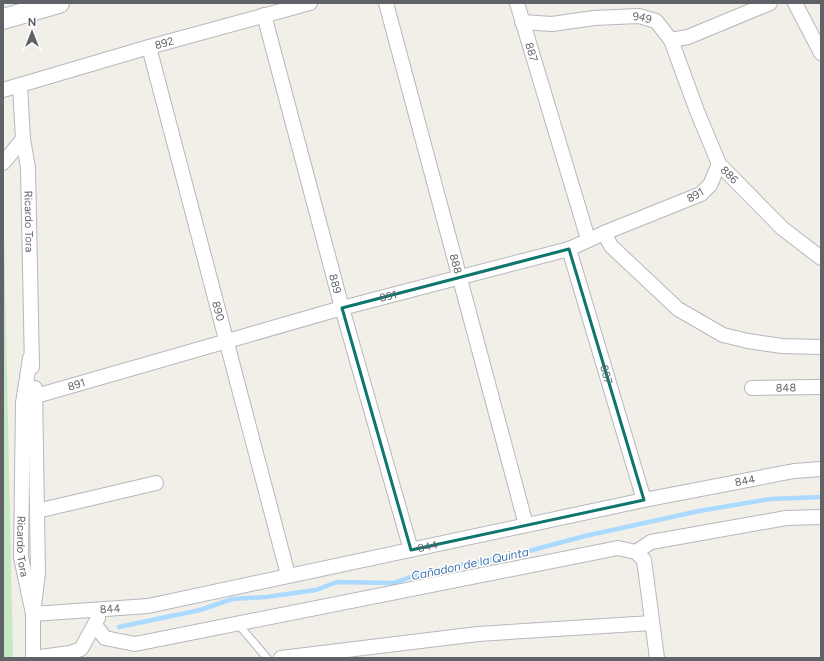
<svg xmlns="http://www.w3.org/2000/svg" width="824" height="661" viewBox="0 0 824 661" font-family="Figtree,sans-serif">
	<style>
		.green { fill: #c5e8c5 }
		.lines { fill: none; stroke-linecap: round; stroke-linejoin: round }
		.stream { stroke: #aadaff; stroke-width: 4.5 }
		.lane-casing { stroke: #b5b8bc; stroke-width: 9 }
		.street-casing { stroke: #b5b8bc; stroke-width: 16 }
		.secondary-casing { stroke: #b6babf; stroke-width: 22 }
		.lane { stroke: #fff; stroke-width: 7 }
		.street { stroke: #fff; stroke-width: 14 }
		.secondary { stroke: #fff; stroke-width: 20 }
		.marked { fill: none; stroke: #0f766e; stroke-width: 3; stroke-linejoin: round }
		.labels { text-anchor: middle; stroke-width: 3; stroke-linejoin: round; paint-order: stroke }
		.street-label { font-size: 11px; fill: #5f6368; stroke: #fff }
		.water-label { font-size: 12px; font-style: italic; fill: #4174aa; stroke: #fff }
	</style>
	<rect width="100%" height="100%" fill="#f1efe8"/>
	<path class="green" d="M3,189L13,658H3Z"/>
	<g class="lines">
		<path class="stream" d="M119,627L200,610L232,599L266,597L316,590L337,582L394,583L421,573L514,555L585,536L699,511L770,499L821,497"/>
		<g class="lane-casing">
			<path id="lane" d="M238,624L267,658"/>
		</g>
		<g class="street-casing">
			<g id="street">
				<path id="s1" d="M386,3L526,525"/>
				<path id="s2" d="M517,3L588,239"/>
				<path d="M795,3L821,53"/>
				<path id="s3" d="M264,15L342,308L411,550"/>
				<path id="s4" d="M522,22L552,24L594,18L639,16L656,21L671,40L688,37L770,3"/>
				<path id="s5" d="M671,40L697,111L719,164L782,228L821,258"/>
				<path id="s6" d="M149,47L288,575"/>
				<path id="s7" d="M20,86L23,139L28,168L32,367"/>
				<path id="s8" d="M3,90L149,47L310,3"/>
				<path d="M3,163L23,139"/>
				<path d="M604,233L611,246L678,309L723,335L748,341L782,346L821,347"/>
				<path id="s9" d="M569,249L644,500"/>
				<path id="s10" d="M30,358L23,403L21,557L33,614L148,606L644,500L794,471L821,469"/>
				<path id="s11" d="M752,388L821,387"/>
				<path id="s12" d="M36,396L342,308L569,249L604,233L701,194L710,185L719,164"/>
				<path d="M37,511L156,483"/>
				<path d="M636,552L651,542L786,518L821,517"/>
				<path d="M95,625L105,638L135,644L618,548L636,552L644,560L657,658"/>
				<path d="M33,658V614L38,573L35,388"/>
				<path d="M33,658L70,653L81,649L98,618"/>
				<path d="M281,658L478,634L652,623"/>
			</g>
		</g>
		<g class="secondary-casing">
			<path id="secondary" d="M3,19L59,3"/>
		</g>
		<use href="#lane" class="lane"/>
		<use href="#street" class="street"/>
		<use href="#secondary" class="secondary"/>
	</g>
	<path class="marked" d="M569,249L644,500L411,550L342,308Z"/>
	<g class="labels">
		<g class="street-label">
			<text dy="4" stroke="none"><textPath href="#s4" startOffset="121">949</textPath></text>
			<text dy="4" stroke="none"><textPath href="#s8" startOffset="168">892</textPath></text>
			<text dy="4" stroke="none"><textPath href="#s2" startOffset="51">887</textPath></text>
			<text dy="4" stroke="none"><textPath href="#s5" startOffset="148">886</textPath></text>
			<text transform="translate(695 195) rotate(-30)" y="4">891</text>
			<text dy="4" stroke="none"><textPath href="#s7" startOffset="136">Ricardo Tora</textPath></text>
			<text dy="4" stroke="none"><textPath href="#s1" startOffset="270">888</textPath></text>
			<text dy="4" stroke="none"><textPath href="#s3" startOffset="278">889</textPath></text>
			<text dy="4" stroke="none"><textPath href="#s12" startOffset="366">891</textPath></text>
			<text dy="4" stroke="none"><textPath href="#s6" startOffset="273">890</textPath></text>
			<text dy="4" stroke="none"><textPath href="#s9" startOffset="131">887</textPath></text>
			<text dy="4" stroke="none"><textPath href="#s12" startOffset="42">891</textPath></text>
			<text dy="4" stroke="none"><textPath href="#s11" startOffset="34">848</textPath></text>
			<text dy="4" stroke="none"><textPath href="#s10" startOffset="983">844</textPath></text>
			<text dy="4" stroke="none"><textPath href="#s10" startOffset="189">Ricardo Tora</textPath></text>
			<text dy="4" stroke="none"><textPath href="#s10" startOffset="659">844</textPath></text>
			<text dy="4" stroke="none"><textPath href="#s10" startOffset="335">844</textPath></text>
		</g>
		<g class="water-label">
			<text transform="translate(470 564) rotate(-12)" y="4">Cañadon de la Quinta</text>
		</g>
	</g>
	<rect width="824" height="661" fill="none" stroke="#5f6368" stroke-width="8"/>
	<g transform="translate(32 32)" stroke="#ffffff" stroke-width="3" paint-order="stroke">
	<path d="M0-3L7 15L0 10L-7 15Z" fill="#5f6368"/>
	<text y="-6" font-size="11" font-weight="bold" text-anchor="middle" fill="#5f6368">N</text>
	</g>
</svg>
